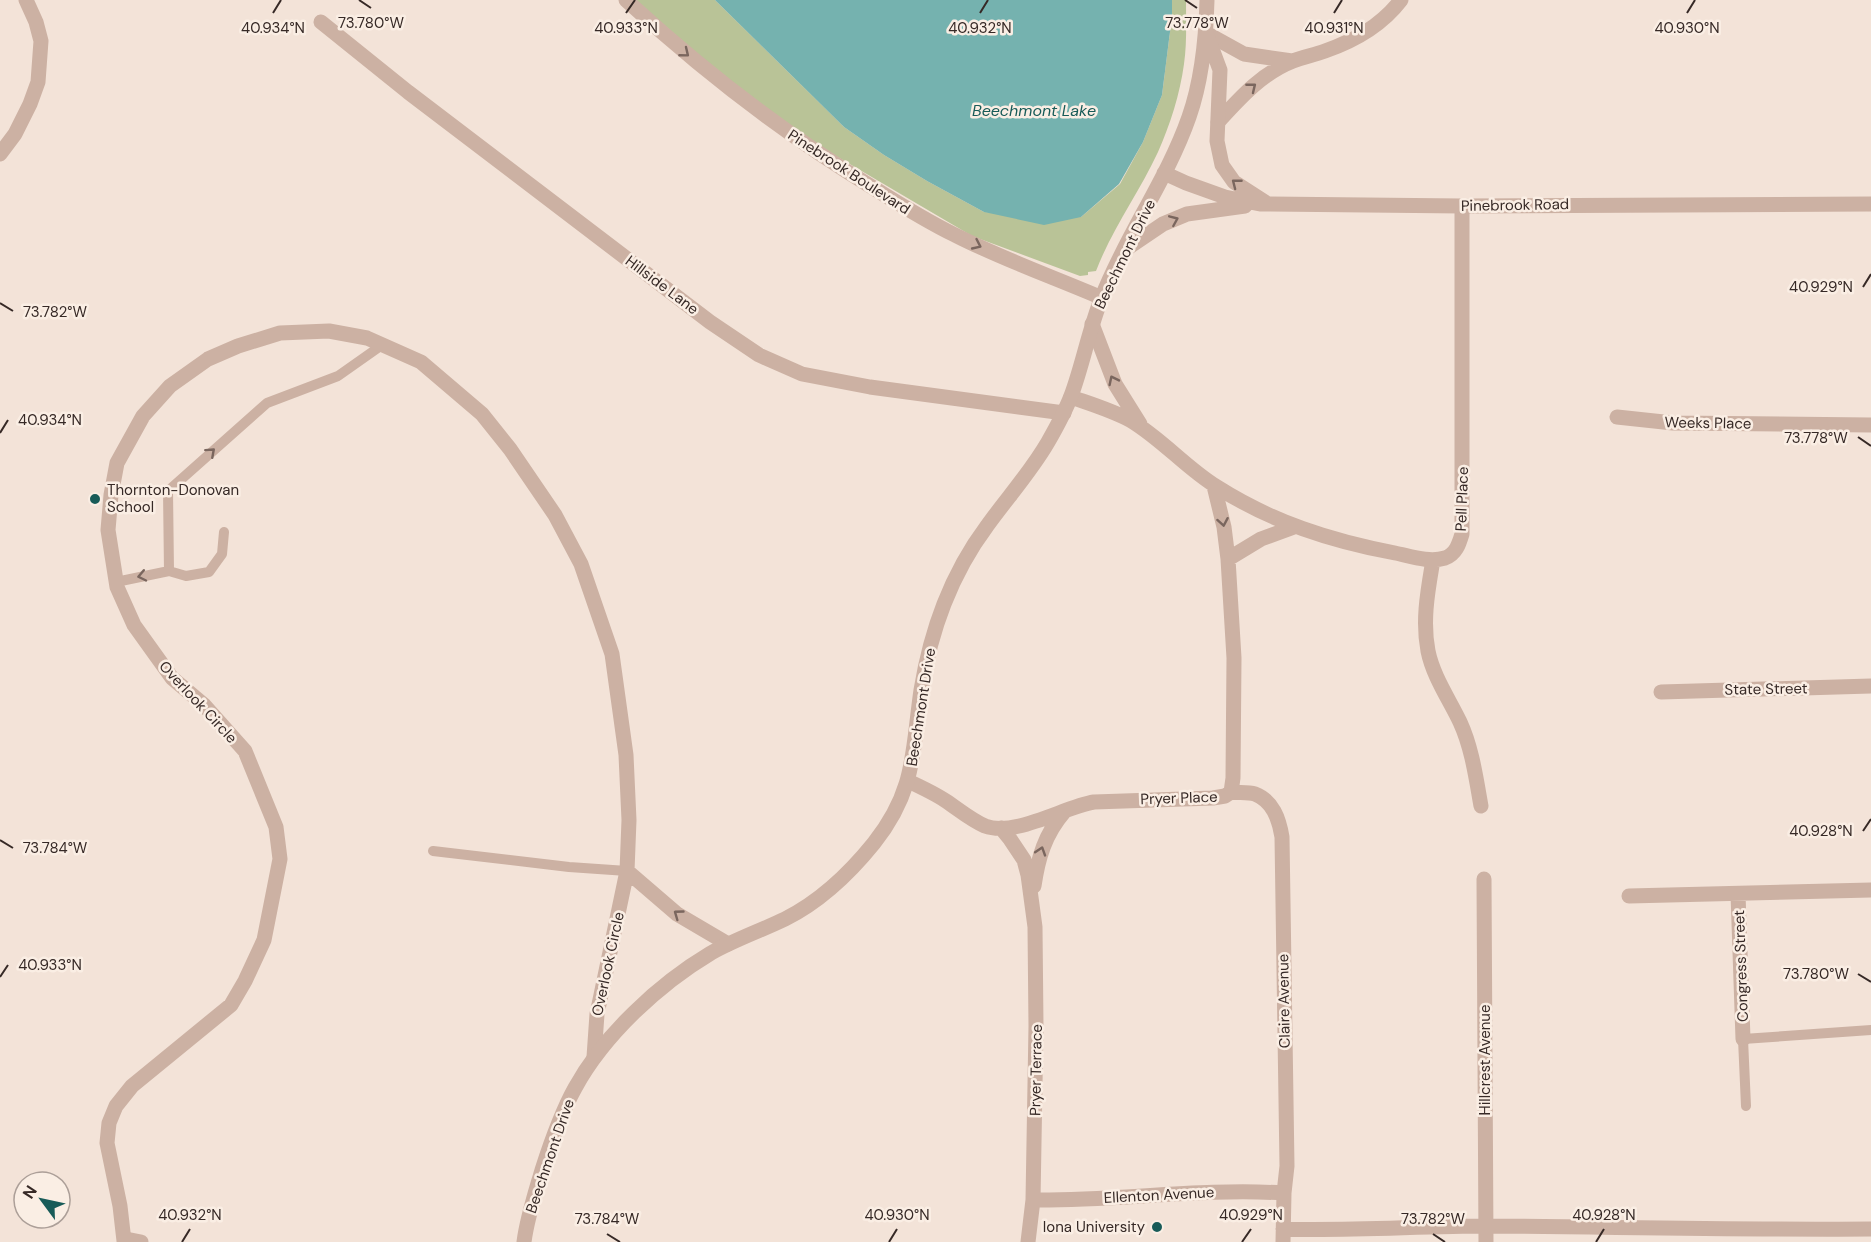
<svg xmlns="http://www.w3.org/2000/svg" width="1871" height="1242" viewBox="0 0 1871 1242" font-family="'DM Sans',sans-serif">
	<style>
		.grass { fill: #b9c397 }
		.water { fill: #75b2af }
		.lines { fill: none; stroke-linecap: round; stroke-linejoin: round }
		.service { stroke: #ccb1a3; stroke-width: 10 }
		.minor { stroke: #ccb1a3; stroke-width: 15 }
		.tertiary { stroke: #ccb1a3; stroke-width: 15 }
		.oneway { stroke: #7a665e }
		.ticks { fill: none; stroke: #362926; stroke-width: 2 }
		.poi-dot { fill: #185b58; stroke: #faeee4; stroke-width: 2 }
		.labels { text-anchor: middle; stroke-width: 5; stroke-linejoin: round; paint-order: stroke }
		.street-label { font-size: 15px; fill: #362926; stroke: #faeee4 }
		.poi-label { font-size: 15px; fill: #362926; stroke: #faeee4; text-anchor: start }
		.water-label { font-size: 16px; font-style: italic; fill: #185b58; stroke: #faeee4 }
		.ticks-label { font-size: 15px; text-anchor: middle; fill: #362926; stroke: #faeee4; stroke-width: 5; stroke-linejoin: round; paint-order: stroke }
	</style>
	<rect width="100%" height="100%" fill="#f3e3d8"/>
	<path class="grass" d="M635,0H715L844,127L884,155L927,181L984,212L1081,217L1120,184L1143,142L1162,95L1172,16V0H1186C1186,21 1187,44 1184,64C1180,94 1170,125 1158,152C1139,193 1112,229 1096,271L1088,272V275L1080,276L972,236L797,133L714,68Z"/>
	<path class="water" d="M715,0H1172V16L1162,95L1143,142L1119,184L1081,217L1044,225L984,212L927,181L884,155L844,127Z"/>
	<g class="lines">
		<path class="service" d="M112,491H168L169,571
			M168,491L267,403L338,376L382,345
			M116,582L169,571L186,576L209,572L222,554L224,532
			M433,851L569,867L627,871
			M1746,1106L1743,1039L1871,1030"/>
		<path class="minor" d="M321,22L408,92L710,322L759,355L802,374L870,387L1064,413
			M1206,33L1244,54L1292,61
			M1218,122C1240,98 1262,73 1293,61C1303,57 1314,55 1325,51C1354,41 1382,25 1401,0
			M0,154L15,134L30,104L38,82L41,41L36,22L26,0
			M1092,324L1115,384L1140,424
			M1071,397C1091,404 1111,410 1130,420C1162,439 1186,468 1217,487C1272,522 1331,541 1395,553C1410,556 1429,563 1445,558C1456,554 1459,544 1462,534V206
			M1617,417L1673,423L1871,425
			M1228,559L1261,539L1294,527
			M1433,560C1428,590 1422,620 1428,651C1433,676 1449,699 1460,722C1472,748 1476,778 1481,806
			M1661,692L1871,686
			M908,781C921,787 934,793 946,801C958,809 971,820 985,826C1015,837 1064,807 1094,802L1213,798L1225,796L1231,792L1233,778L1234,658L1228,559L1224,527L1214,486
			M1231,792C1238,793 1248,792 1255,794C1273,801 1279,819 1282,837L1287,1166L1284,1193L1283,1242
			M1001,828L1010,839L1024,860L1028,875L1035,927L1036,1026L1033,1200L1028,1242
			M627,871L677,914L728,944
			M1484,879L1486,1242
			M1034,886C1038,858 1045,834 1064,812
			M1738,894L1743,1039
			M1629,896L1871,890
			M1033,1200C1117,1201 1200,1188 1284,1193
			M1283,1229C1352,1231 1420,1226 1488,1226C1616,1227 1743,1230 1871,1229
			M124,1241L120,1206L107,1143L109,1123L116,1106L132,1086L231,1005L245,981L264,940L280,859L276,827L245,751L204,705L172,678L134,625L117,587L108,530L111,495L117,463L143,416L170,386L208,359L238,346L280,333L329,331L367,338L421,362L482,414L510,449L555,515L581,564L612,654L626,755L629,820L627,871L597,1014L594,1057
			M124,1242L131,1240L141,1242"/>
		<path class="tertiary" d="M626,0C702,70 783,133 872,187C899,204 926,221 955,235C1002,259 1053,277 1102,298
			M1207,35L1220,70L1217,141L1222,165L1234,182L1265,202
			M1164,173L1186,183L1225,197L1260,204L1462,206L1871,204
			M1126,249L1163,224L1187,214L1245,206
			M524,1242C527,1218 535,1194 542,1170C551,1142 561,1113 575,1088C604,1035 659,984 711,953C734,940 760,931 785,919C821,901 849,874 874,843C916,790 912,752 921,690C926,660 933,632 944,604C955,576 969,550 987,526C1007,498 1030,473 1048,442C1056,428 1065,412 1071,396C1083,364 1089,329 1102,297C1126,235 1167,180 1189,117C1202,80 1206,39 1207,0"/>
	</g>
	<defs><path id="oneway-chevron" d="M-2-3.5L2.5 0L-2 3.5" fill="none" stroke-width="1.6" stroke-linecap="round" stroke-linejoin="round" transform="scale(1.5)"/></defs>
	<g class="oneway">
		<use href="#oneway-chevron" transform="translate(685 53) rotate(39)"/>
		<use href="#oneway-chevron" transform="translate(1252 87) rotate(-39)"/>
		<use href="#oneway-chevron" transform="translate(1236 183) rotate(-142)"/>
		<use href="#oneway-chevron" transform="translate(1174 220) rotate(-23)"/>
		<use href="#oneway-chevron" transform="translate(977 245) rotate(25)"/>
		<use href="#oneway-chevron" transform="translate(1113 380) rotate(-116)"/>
		<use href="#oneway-chevron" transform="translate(211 452) rotate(-42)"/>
		<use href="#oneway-chevron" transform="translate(1223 522) rotate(80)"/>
		<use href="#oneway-chevron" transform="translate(142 576) rotate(168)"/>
		<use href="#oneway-chevron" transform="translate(1041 851) rotate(-72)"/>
		<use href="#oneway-chevron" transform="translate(678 914) rotate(-144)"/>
	</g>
	<path class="ticks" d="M359,0L371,8M1185,0L1197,8M273,13L281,0M626,13L635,0M980,13L988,0M1334,13L1342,0M1687,13L1695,0M1863,287L1871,274M0,303L13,311M0,433L8,420M1858,437L1871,446M1863,831L1871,819M0,840L13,848M1858,974L1871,982M0,977L8,965M607,1234L620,1242M1433,1234L1445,1242M182,1242L190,1229M889,1242L897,1229M1242,1242L1251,1229M1596,1242L1604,1229"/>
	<g class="poi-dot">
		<circle cx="95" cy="499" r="6"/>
		<circle cx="1157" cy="1227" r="6"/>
	</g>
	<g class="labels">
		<g class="street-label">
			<text transform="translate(849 172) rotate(33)" y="5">Pinebrook Boulevard</text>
			<text transform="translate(1515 205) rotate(-1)" y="5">Pinebrook Road</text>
			<text transform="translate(1125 254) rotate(-64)" y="5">Beechmont Drive</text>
			<text transform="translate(662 285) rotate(37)" y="5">Hillside Lane</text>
			<text transform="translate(1708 423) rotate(1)" y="5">Weeks Place</text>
			<text transform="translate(1462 499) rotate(-88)" y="5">Pell Place</text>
			<text transform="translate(1766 689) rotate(-1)" y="5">State Street</text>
			<text transform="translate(198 702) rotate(47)" y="5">Overlook Circle</text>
			<text transform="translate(921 707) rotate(-81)" y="5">Beechmont Drive</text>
			<text transform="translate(1179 798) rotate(-2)" y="5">Pryer Place</text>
			<text transform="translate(608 964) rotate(-78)" y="5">Overlook Circle</text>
			<text transform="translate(1741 966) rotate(-92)" y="5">Congress Street</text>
			<text transform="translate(1284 1001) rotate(-91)" y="5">Claire Avenue</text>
			<text transform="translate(1485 1060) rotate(-90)" y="5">Hillcrest Avenue</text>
			<text transform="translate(1036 1070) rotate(-89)" y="5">Pryer Terrace</text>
			<text transform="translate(550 1156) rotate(-71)" y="5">Beechmont Drive</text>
			<text transform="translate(1159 1195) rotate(-3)" y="5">Ellenton Avenue</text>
		</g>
		<g class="poi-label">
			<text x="107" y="495">Thornton-Donovan<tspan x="107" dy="17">School</tspan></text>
			<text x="1145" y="1232" text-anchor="end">Iona University</text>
		</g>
		<g class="water-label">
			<text x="1034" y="116">Beechmont Lake</text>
		</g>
	</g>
	<g class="ticks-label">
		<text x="371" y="28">73.780°W</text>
		<text x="1197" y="28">73.778°W</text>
		<text x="273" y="33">40.934°N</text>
		<text x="626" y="33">40.933°N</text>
		<text x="980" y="33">40.932°N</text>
		<text x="1334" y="33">40.931°N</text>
		<text x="1687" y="33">40.930°N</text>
		<text x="1821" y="292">40.929°N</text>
		<text x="55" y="317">73.782°W</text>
		<text x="50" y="425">40.934°N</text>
		<text x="1816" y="443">73.778°W</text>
		<text x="1821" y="836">40.928°N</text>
		<text x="55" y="853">73.784°W</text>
		<text x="50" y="970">40.933°N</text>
		<text x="1816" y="979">73.780°W</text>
		<text x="190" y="1220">40.932°N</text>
		<text x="897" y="1220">40.930°N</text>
		<text x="1251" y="1220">40.929°N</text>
		<text x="1604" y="1220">40.928°N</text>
		<text x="607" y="1224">73.784°W</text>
		<text x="1433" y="1224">73.782°W</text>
	</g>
	<g transform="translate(42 1200) rotate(303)"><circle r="28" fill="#faeee4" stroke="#ac9f98" stroke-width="1.5"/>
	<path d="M0-4.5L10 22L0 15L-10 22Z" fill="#185b58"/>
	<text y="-9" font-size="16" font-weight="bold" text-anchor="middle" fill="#362926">N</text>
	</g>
</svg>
